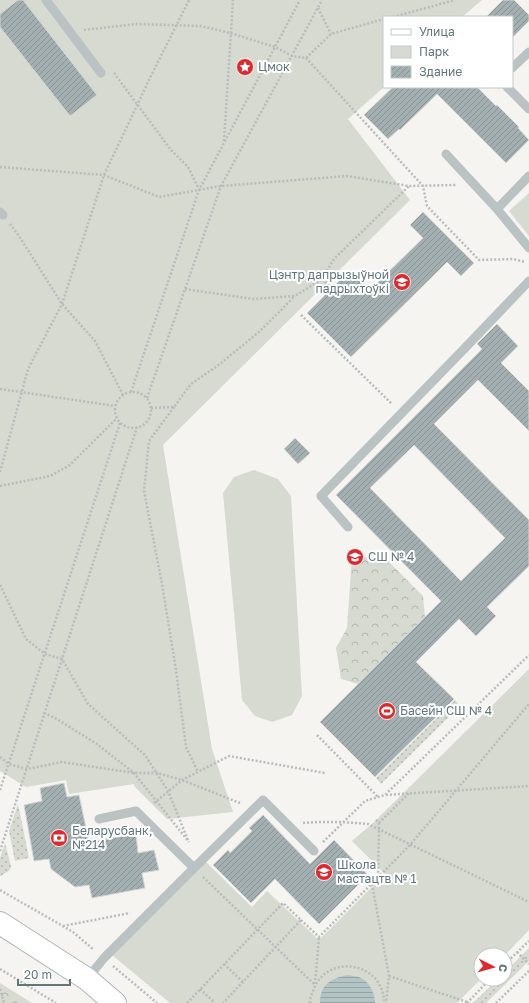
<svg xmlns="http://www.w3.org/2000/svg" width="529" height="1003" viewBox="0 0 529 1003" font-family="'Golos Text',sans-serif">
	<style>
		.grass { fill: url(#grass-dots) }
		.forest { fill: url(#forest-crowns) }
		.park { fill: #d6dad0 }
		.water { fill: url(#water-rules) }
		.building { fill: url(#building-hatch); stroke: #d6d6d4; fill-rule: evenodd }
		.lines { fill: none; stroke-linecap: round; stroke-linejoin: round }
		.secondary-casing { stroke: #aeb6b8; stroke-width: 24 }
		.path { stroke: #b8bcbd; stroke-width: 2.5; stroke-dasharray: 2 2; stroke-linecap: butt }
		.lane { stroke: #bbc2c3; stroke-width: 9 }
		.secondary { stroke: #fff; stroke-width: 22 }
		.labels { text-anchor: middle; stroke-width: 4; stroke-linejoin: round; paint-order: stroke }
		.poi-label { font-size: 12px; fill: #61777b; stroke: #fff; text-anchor: start }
	</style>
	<defs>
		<pattern id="grass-dots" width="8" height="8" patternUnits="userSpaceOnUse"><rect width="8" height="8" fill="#d6dad0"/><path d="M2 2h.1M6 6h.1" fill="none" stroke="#b1b6ae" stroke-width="1.8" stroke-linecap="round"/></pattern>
		<pattern id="forest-crowns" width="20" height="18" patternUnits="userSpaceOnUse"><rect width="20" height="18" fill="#d6dad0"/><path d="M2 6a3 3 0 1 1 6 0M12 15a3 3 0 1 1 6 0" fill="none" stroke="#b1b6ae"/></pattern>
		<pattern id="water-rules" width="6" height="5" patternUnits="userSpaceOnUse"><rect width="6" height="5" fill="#b3c4c4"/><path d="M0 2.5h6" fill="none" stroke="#95a4a4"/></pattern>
		<pattern id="building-hatch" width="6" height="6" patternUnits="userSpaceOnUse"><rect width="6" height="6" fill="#a3afb1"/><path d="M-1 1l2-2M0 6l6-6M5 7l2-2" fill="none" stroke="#889395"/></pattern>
	</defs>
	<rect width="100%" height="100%" fill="#f5f4f1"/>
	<path class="grass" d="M455,700L460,706L381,784L376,778Z
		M18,804L29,858L15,861L9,831Z
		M5,843L11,866L10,870L1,876H0V858Z
		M529,948V961L486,1003H473L498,979H505V972Z"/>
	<path class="forest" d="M352,556L386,559L423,596L425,617L358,684L341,679L336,648L347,628Z
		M0,983L32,1003H0Z"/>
	<path class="park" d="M0,0H482L462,17H384V87L348,119L410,200L163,445L212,749L233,812L167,819L134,786V784L69,794L66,780L26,787L0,771Z
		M529,193V236L509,211Z
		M254,470L278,479L291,496L302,696L292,715L272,722L255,716L242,700L223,493L234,477Z
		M529,669V930L505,955H481V979L457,1003H170L112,955L205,861L252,907L267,891L319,940L385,874L352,841L374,822Z"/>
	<path class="water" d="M348,975C352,976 357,976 361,978C370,983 375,993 375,1003H320C320,984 332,978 348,975Z"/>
	<path class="building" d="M18,0H23L97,95L70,116L0,27V14Z
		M503,0H514L529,15V21L512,38V17H486Z
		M393,87H477L496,106L497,105L519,127L518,128L529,140L506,163L437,94L400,130L399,129L388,139L364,115Z
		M423,212L474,263L461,276L447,262L351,357L307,313L350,270L370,290L423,238L410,225Z
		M497,324L518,346L501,363L529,391V431L478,380L434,424L529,520V566L487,607L496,616L476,636L459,619L416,662L454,699L375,777L320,722L441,601L336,495L482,349L477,344ZM414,445L505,538L461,581L370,488Z
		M295,438L310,453L298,464L284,449Z
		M64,783L67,797L79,795L89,842L136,834L138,853L154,850L159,870L142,873L145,888L92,898L89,885L75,887L51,869L49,859L34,861L24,805L42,801L40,788Z
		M263,815L310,864L334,840L368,875L319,924L275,879L251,903L213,865L228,850L230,853L252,831L249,828Z"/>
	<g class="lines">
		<g class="secondary-casing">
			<path id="secondary" d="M0,923L87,979L115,1003"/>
		</g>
		<path class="path" d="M318,8L331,34
			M393,17L455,0
			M84,30L136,24L201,26L230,33L275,47L292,56L306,58L331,34L384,19
			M306,58L423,186L427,206L479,260L513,259L525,262
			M114,73L171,150L188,167L199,189
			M224,141L233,0
			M0,167L104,175L159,197L221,186L347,176L409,186L456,185
			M10,224L19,236L62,304L95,341L123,395
			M322,279L332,289
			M185,289L253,299L295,296L322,279L334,259L409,186
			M301,315L392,404
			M0,389L115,406
			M115 410a18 18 0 1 1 36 0a18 18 0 1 1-36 0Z
			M131,392L199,190L300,0
			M147,398L221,186L322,0
			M174,407L149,441L144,491L162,584L176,670L186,747L198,772
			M151,408L174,407L191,384L220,364L260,331L295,296
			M0,472L28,369L62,304L104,175L150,78L189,0
			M0,486L50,476L70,465L117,418
			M0,585L26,639L45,654L62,659L88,704L145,755L168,791L188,840
			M44,713L55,718L97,744L134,773L189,842
			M317,735L378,797
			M0,757L9,764L27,769L62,762L134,773H157L182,780L240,803
			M0,790L120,423
			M386,795L529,786
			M154,803L182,780L229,756L325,773
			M376,820L379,823V830L378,877
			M303,823C325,821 347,822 368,824L529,902
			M379,823L409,793
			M323,842L365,801L385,795L529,655
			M0,851L137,427
			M203,877L315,985
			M372,884L389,976L386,1003
			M0,890L73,932L94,950
			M301,920L319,937L410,845L529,704
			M63,926L130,913
			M517,952L529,964
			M224,964L243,982
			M505,964L529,941
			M113,966L157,1003
			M0,969L56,1003
			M389,976L467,1002
			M315,984L319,937
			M0,989L4,1003
			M200,989L215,1003
			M187,1003L283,903L301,920L223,1003
			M310,1003C310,999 311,995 313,991C326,953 382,961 384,1001
			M467,1003L490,979
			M496,1003L529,971"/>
		<path class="lane" d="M46,0L101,73
			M512,68L529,52
			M507,87L529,109
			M446,154L497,209
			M529,176L497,209L529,248
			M0,212L3,215
			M348,527L321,496L464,349L529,281
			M99,819L136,811L194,868
			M87,979L104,958L194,868L263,800L314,851"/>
		<use href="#secondary" class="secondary"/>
	</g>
	<defs>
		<g id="sight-disc" transform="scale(0.9)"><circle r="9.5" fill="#dc2a2e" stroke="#fff"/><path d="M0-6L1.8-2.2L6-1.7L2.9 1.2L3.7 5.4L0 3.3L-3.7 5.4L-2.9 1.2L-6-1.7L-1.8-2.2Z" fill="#fff"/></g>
		<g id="school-disc" transform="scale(0.9)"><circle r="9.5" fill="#dc2a2e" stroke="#fff"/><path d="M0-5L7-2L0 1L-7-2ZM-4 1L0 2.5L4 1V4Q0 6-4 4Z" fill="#fff"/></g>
		<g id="stadium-disc" transform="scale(0.9)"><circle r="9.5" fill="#dc2a2e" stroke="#fff"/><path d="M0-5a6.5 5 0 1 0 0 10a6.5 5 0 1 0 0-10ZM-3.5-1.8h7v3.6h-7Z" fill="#fff"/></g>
		<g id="bank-disc" transform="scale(0.9)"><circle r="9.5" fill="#dc2a2e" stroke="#fff"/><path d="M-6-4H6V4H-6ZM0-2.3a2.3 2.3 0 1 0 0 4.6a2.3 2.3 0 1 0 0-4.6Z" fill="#fff"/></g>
	</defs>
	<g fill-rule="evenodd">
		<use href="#sight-disc" x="245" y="67"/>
		<use href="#school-disc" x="402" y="282"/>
		<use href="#school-disc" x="355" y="557"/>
		<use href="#stadium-disc" x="387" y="711"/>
		<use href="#bank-disc" x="59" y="838"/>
		<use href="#school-disc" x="324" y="872"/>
	</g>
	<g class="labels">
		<g class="poi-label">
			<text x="258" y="71">Цмок</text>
			<text x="389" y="279" text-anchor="end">Цэнтр дапрызыўной<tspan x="389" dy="14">падрыхтоўкі</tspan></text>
			<text x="368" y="561">СШ № 4</text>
			<text x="400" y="715">Басейн СШ № 4</text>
			<text x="72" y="835">Беларусбанк,<tspan x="72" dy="14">№214</tspan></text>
			<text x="337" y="869">Школа<tspan x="337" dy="14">мастацтв № 1</tspan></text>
		</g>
	</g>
	<rect x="383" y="16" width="130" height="72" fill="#ffffff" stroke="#c0c9ca"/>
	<rect x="391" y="29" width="20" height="6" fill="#ffffff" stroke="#c0c9ca"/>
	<text x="419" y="36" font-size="12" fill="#61777b">Улица</text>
	<rect x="391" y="46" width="20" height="12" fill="#d6dad0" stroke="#c0c9ca"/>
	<text x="419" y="56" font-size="12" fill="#61777b">Парк</text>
	<rect x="391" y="66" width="20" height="12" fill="url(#building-hatch)" stroke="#c0c9ca"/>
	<text x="419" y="76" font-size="12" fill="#61777b">Здание</text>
	<g transform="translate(493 967) rotate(96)"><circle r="19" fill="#ffffff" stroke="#c0c9ca"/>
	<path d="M0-3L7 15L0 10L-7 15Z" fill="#dc2a2e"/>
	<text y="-6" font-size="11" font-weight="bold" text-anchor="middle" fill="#61777b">С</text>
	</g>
	<path d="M18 979v6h52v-6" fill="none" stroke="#61777b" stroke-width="2"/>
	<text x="24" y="979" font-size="12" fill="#61777b" stroke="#ffffff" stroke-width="3" paint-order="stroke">20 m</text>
</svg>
